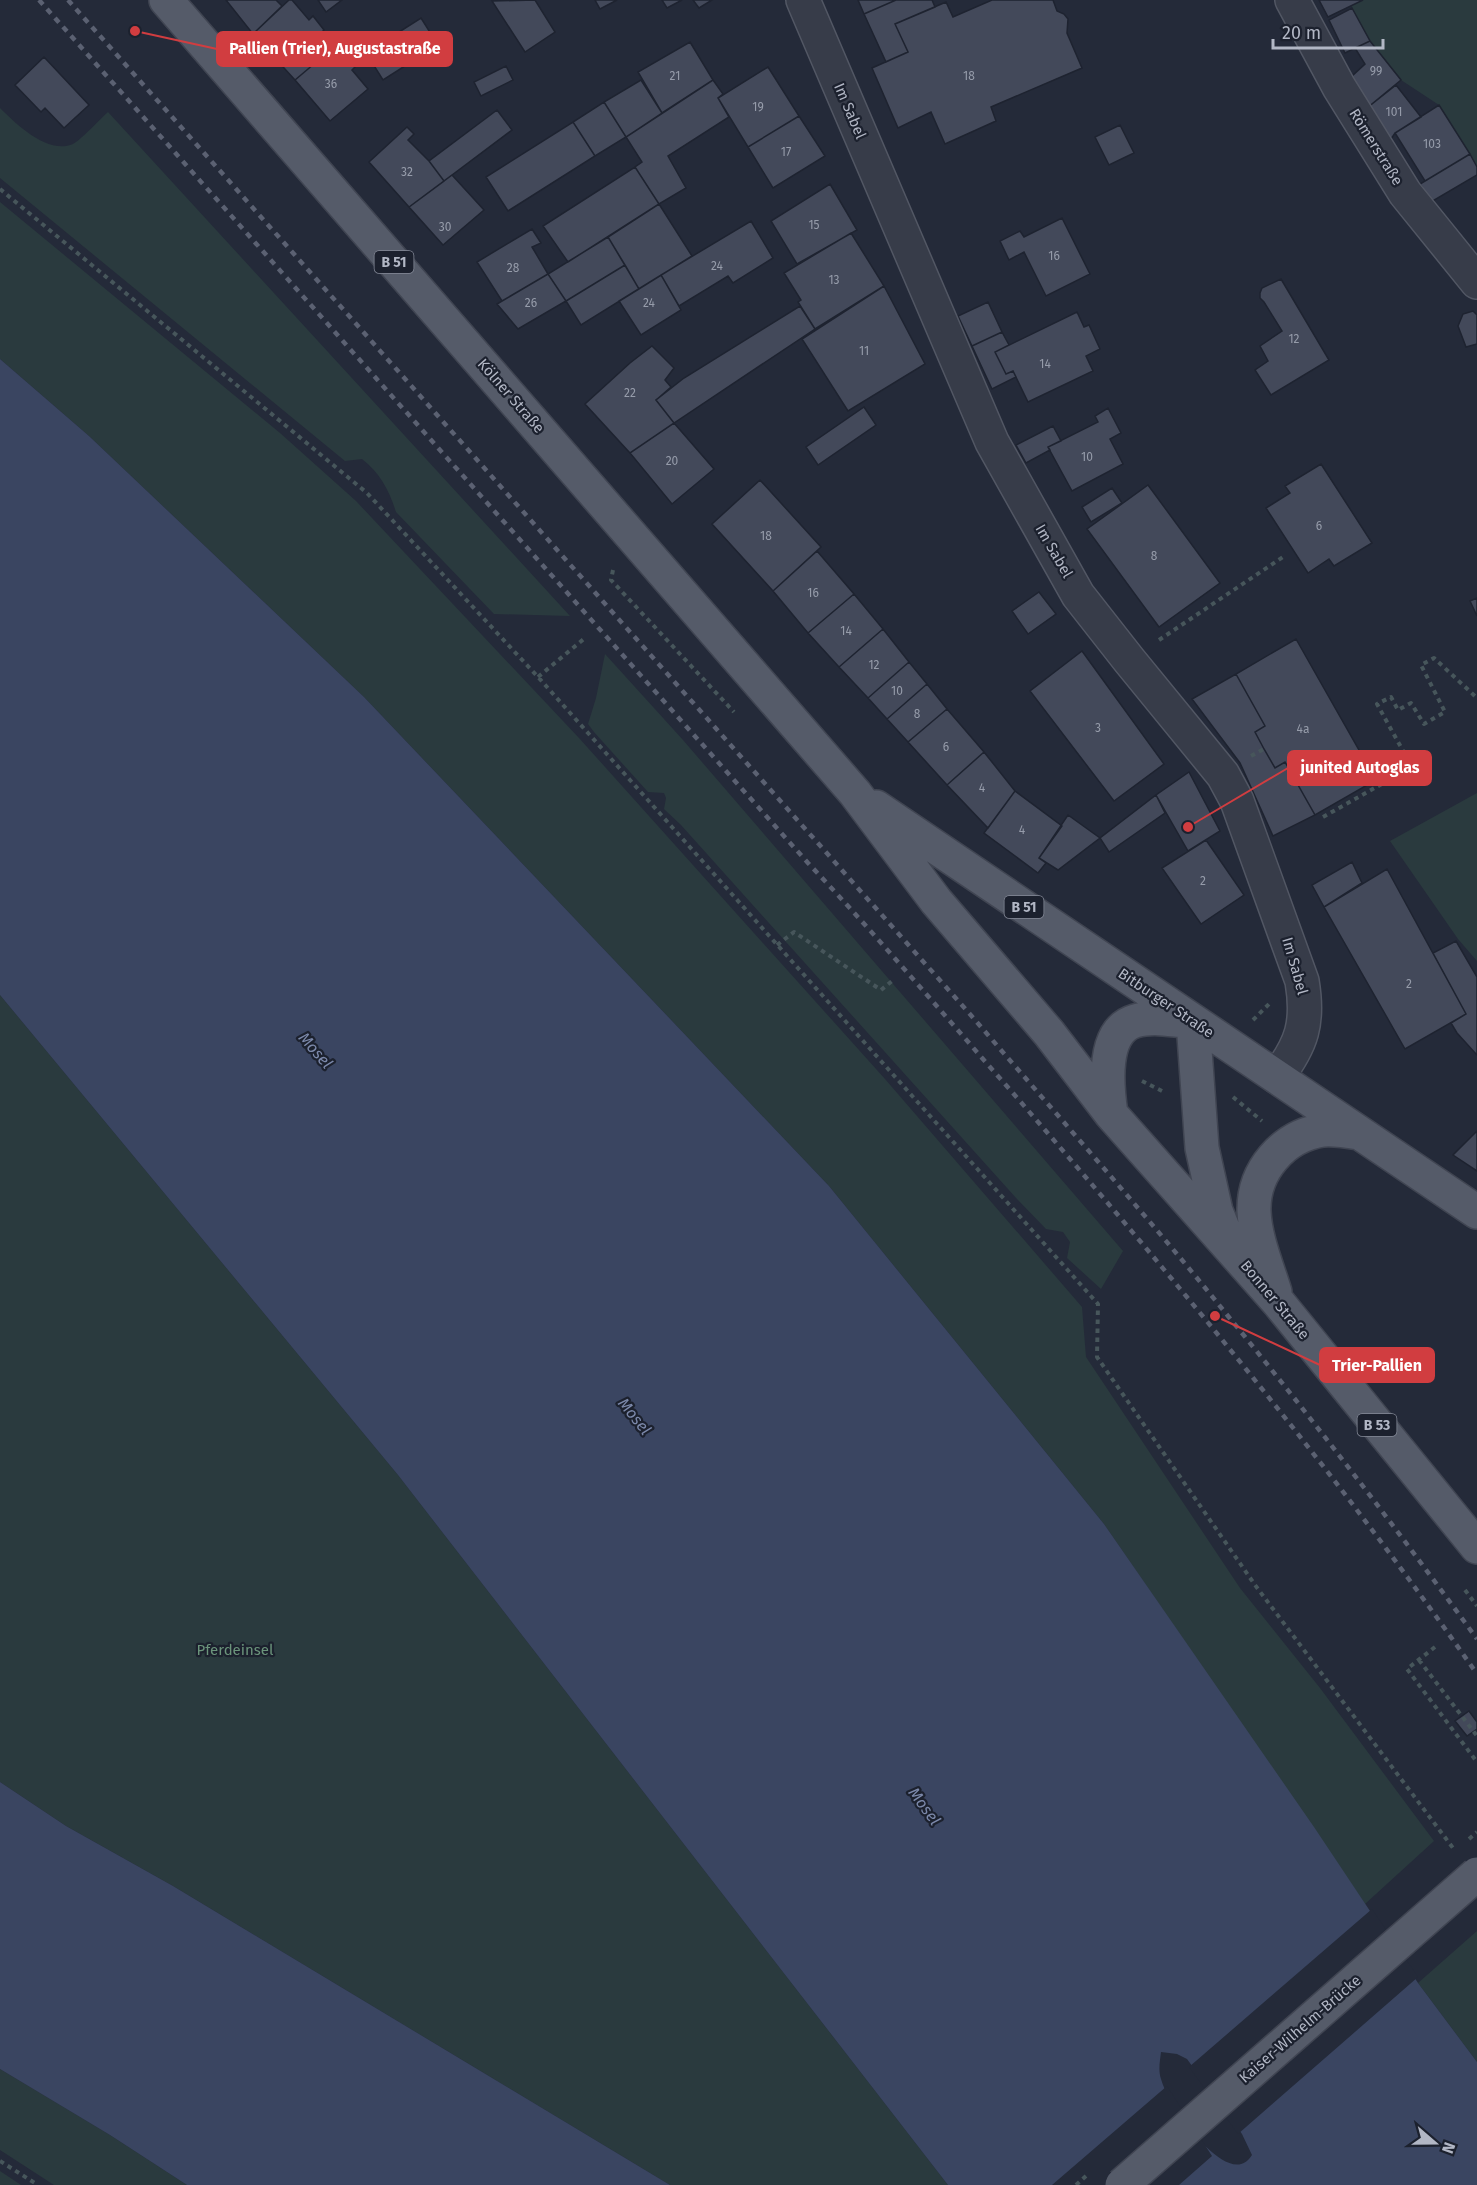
<svg xmlns="http://www.w3.org/2000/svg" width="1477" height="2185" viewBox="0 0 1477 2185" font-family="'Fira Sans',sans-serif">
	<style>
		.green { fill: #2a3a3e }
		.water { fill: #3a4561; fill-rule: evenodd }
		.pier { fill: #242a39 }
		.building { fill: #43495a; stroke: #1e2330; stroke-width: 1.5 }
		.lines { fill: none; stroke-linecap: round; stroke-linejoin: round }
		.minor-casing { stroke: #525764; stroke-width: 36 }
		.primary-casing { stroke: #404552; stroke-width: 36 }
		.path { stroke: #47565b; stroke-width: 4; stroke-dasharray: 4.5 4.5; stroke-linecap: butt }
		.minor { stroke: #373c49; stroke-width: 33 }
		.primary { stroke: #555b69; stroke-width: 33 }
		.rail { stroke: #5b6172; stroke-width: 4.5; stroke-dasharray: 6 6; stroke-linecap: butt }
		.primary-bridge-casing { stroke: #404552; stroke-width: 36; stroke-linecap: butt }
		.path-bridge { stroke: #47565b; stroke-width: 4; stroke-dasharray: 4.5 4.5; stroke-linecap: butt }
		.primary-bridge { stroke: #555b69; stroke-width: 33 }
		.labels { text-anchor: middle; stroke-width: 4.5; stroke-linejoin: round; paint-order: stroke }
		.number-label { font-size: 12px; fill: #969caa }
		.shield { fill: #1c212e; stroke: #858a98; stroke-width: 1.5 }
		.shield-label { font-size: 14px; font-weight: bold; fill: #b2b7c5 }
		.street-label { font-size: 15px; fill: #b2b7c5; stroke: #1c212e }
		.park-label { font-size: 15px; fill: #6b947b; stroke: #1c212e }
		.water-label { font-size: 16px; font-style: italic; fill: #7c89ab; stroke: #1c212e }
		.leader { fill: none; stroke: #d13d40; stroke-width: 2 }
		.callout-dot { fill: #d13d40; stroke: #1c212e; stroke-width: 2 }
		.callout { fill: #d13d40; stroke: #d13d40; stroke-width: 2 }
		.callout-label { font-size: 16px; text-anchor: middle; font-weight: bold; fill: #fff }
	</style>
	<rect width="100%" height="100%" fill="#242a39"/>
	<path class="green" d="M1363,0H1477V167L1439,105L1401,80L1370,41L1352,8V5Z
		M0,108C16,124 48,155 73,144C81,140 100,119 108,112L570,616L494,614L396,512C389,490 380,473 362,459L345,461L0,178Z
		M0,202L280,433L356,501L579,738L885,1079L1082,1307L1086,1357L1240,1588L1320,1688L1434,1841L1365,1904L1104,1524L829,1186L364,697L89,436L0,359Z
		M605,654L683,740L1123,1251L1101,1289L1067,1258L1070,1242L1063,1232L1046,1229L1017,1199L681,825L664,809L666,798L664,793L648,792L594,732L588,724L596,698Z
		M1477,793V961L1458,939L1390,841Z
		M0,995L398,1475L948,2185H670L173,1886L66,1826L0,1782Z
		M1477,1931V2062L1418,1983Z
		M0,2069L110,2135L187,2185H54L0,2150Z
		M0,2171L21,2185H0Z"/>
	<path class="water" d="M0,359L89,436L364,697L829,1186L1104,1524L1314,1827L1418,1983L1477,2062V2185H948L398,1475L0,995ZM1161,2052L1177,2054L1187,2059L1242,2134L1252,2155C1234,2185 1194,2136 1184,2119C1176,2107 1165,2094 1161,2079C1158,2070 1160,2061 1161,2052Z
		M0,1782L66,1826L173,1886L670,2185H187L110,2135L0,2069Z"/>
	<path class="pier" d="M1372,1909L1418,1977L1238,2134L1189,2067Z
		M1167,2086L1212,2156L1179,2185H1052Z"/>
	<path class="building" d="M226,0H276L282,6L253,34Z
		M289,0H292L309,20L313,16L324,30L321,33L334,47L295,80L253,34Z
		M318,0H342L326,12Z
		M535,0L555,32L525,52L492,1Z
		M595,0H617L600,9Z
		M662,0H682L667,8Z
		M693,0H712L699,8Z
		M858,0H896L864,14Z
		M896,0H932L935,7L895,24L908,52L886,62L864,14Z
		M992,0H1053L1057,11L1064,14L1068,19L1067,33L1082,68L991,107L996,121L945,144L931,112L898,128L872,68L908,52L895,24L946,2L953,17Z
		M1319,0H1363L1328,17Z
		M1352,8L1370,41L1345,53L1329,20Z
		M421,18L438,45L383,80L366,53Z
		M1370,41L1401,80L1367,108L1351,77L1365,64L1355,48Z
		M690,42L713,80L662,113L638,72Z
		M334,47L340,54L346,50L358,64L352,70L368,89L330,121L295,80Z
		M44,57L89,105L64,128L45,108L41,112L15,85Z
		M506,66L513,80L481,96L474,82Z
		M768,67L799,116L748,147L718,98Z
		M641,80L662,113L626,137L604,102Z
		M713,80L723,94L718,98L729,117L668,156L686,188L659,204L635,167L642,162L626,137Z
		M1396,85L1421,117L1395,133L1391,139L1367,108Z
		M604,102L626,137L595,156L573,122Z
		M1439,105L1470,154L1425,181L1395,133Z
		M497,110L512,130L444,181L429,161Z
		M799,116L825,156L773,188L748,147Z
		M573,122L595,156L508,211L486,177Z
		M1120,125L1134,153L1109,165L1095,137Z
		M407,127L414,134L408,140L429,161L444,181L409,207L369,162Z
		M1470,154L1477,167V175L1431,202L1420,184Z
		M635,167L659,204L568,262L543,226Z
		M452,175L484,210L443,245L409,207Z
		M830,184L857,230L797,264L771,221Z
		M659,204L692,256L639,289L608,237Z
		M1062,218L1090,274L1046,296L1024,252L1009,260L1000,241L1020,231L1024,237Z
		M751,221L773,258L733,283L728,276L679,306L661,275Z
		M532,229L541,243L532,247L548,274L502,301L477,262Z
		M851,233L884,286L815,329L798,302L801,300L784,273Z
		M608,237L625,265L566,301L548,274Z
		M625,265L639,289L581,325L566,301Z
		M548,274L566,301L518,329L497,304Z
		M661,275L681,310L641,335L619,301Z
		M1281,279L1329,360L1271,395L1255,370L1268,361L1260,346L1282,331L1264,302L1260,298V293L1262,288Z
		M884,286L925,364L848,411L802,339Z
		M988,302L1002,332L972,346L958,316Z
		M800,306L815,329L674,423L656,400L684,378Z
		M1473,311L1477,315V344L1466,347L1458,326L1463,314Z
		M1077,312L1084,327L1089,325L1100,349L1086,356L1093,371L1028,402L1013,371L1006,374L995,352Z
		M1002,332L1009,345L995,352L1006,374L1013,371L1016,377L992,389L972,346Z
		M652,346L674,368L665,380L671,387L656,400L674,423L630,453L585,404L630,363Z
		M864,407L876,425L818,465L806,447Z
		M1108,408L1121,433L1110,439L1123,464L1072,491L1048,447L1098,422L1095,416Z
		M674,423L714,469L672,504L630,453Z
		M1053,426L1061,441L1048,447L1050,450L1026,463L1016,445Z
		M1321,464L1372,543L1334,566L1329,559L1308,573L1266,508L1290,493L1285,486Z
		M760,480L821,547L773,591L712,524Z
		M1148,485L1220,583L1159,627L1087,529Z
		M1112,488L1122,503L1091,522L1082,507Z
		M817,551L854,594L808,633L773,591Z
		M1039,592L1056,614L1028,634L1012,611Z
		M854,594L883,629L839,667L808,633Z
		M1477,598V616L1470,601Z
		M883,629L909,662L868,698L839,667Z
		M1296,639L1376,780L1315,815L1285,762L1275,768L1264,749L1255,732L1265,726L1236,674Z
		M1082,651L1164,764L1114,801L1030,691Z
		M909,662L927,684L887,719L868,698Z
		M1236,674L1265,726L1255,732L1264,749L1275,768L1285,762L1315,815L1273,836L1240,763L1192,699Z
		M927,684L947,709L908,742L887,719Z
		M947,709L984,752L947,785L908,742Z
		M984,752L1015,791L988,828L947,785Z
		M1189,772L1220,831L1188,851L1156,795Z
		M1015,791L1062,826L1039,858L1046,863L1038,873L984,833Z
		M1156,795L1165,813L1109,852L1100,838Z
		M1068,815L1100,838L1058,870L1039,858Z
		M1206,840L1244,895L1201,924L1162,868Z
		M1352,862L1362,883L1324,907L1312,885Z
		M1387,869L1466,1014L1405,1049L1324,907Z
		M1456,941L1477,977V1055L1457,1033L1451,1023L1466,1014L1433,953Z
		M1477,1131V1171L1453,1155Z
		M1469,1711L1477,1722V1729L1467,1736L1455,1721Z"/>
	<g class="lines">
		<g class="minor-casing">
			<path id="minor" d="M803,0L992,442L1078,595L1129,660L1223,775L1237,801L1302,981C1309,1023 1302,1044 1277,1077
				M1292,0L1339,87L1405,193L1477,282"/>
		</g>
		<g class="primary-casing">
			<path id="primary" d="M166,0L855,793L936,901L1049,1033L1111,1114L1278,1302L1477,1547
				M876,807L1477,1212
				M1193,1022L1202,1148L1216,1211L1225,1233
				M1111,1114C1107,1087 1101,1031 1135,1021C1152,1016 1174,1020 1192,1022
				M1275,1292C1267,1266 1255,1238 1254,1211C1253,1171 1283,1136 1323,1130C1335,1129 1347,1131 1359,1133"/>
		</g>
		<path class="path" d="M0,189L367,493L538,677L1098,1304L1097,1357L1255,1585L1453,1848
			M613,570L611,580L734,712
			M1159,640L1286,555
			M538,677L585,638
			M1251,756L1264,749
			M1323,817L1412,767L1377,704L1391,697L1398,710L1411,703L1424,724L1445,712L1421,665L1434,658L1477,698
			M777,945L794,932L881,990L892,981
			M1253,1020L1269,1004
			M1142,1081L1162,1091
			M1233,1097L1262,1121
			M1465,1590L1477,1606
			M1435,1647L1407,1669L1477,1762
			M1419,1660L1477,1736
			M0,2161L38,2185"/>
		<use href="#minor" class="minor"/>
		<use href="#primary" class="primary"/>
		<path class="rail" d="M39,0L808,863C878,937 944,1015 1012,1092C1175,1279 1335,1471 1477,1674
			M68,0L969,1013C1055,1113 1144,1212 1228,1316C1314,1421 1397,1529 1477,1639"/>
		<g class="primary-bridge-casing">
			<path id="primary-bridge" d="M1122,2185L1477,1874"/>
		</g>
		<path class="path-bridge" d="M1469,1839L1477,1832
			M1076,2185L1087,2175"/>
		<use href="#primary-bridge" class="primary-bridge"/>
	</g>
	<g class="labels">
		<g class="number-label">
			<text x="1376" y="75">99</text>
			<text x="675" y="80">21</text>
			<text x="969" y="80">18</text>
			<text x="331" y="88">36</text>
			<text x="758" y="111">19</text>
			<text x="1394" y="116">101</text>
			<text x="1432" y="148">103</text>
			<text x="786" y="156">17</text>
			<text x="407" y="176">32</text>
			<text x="814" y="229">15</text>
			<text x="445" y="231">30</text>
			<text x="1054" y="260">16</text>
			<text x="717" y="270">24</text>
			<text x="513" y="272">28</text>
			<text x="834" y="284">13</text>
			<text x="531" y="307">26</text>
			<text x="649" y="307">24</text>
			<text x="1294" y="343">12</text>
			<text x="864" y="355">11</text>
			<text x="1045" y="368">14</text>
			<text x="630" y="397">22</text>
			<text x="1087" y="461">10</text>
			<text x="672" y="465">20</text>
			<text x="1319" y="530">6</text>
			<text x="766" y="540">18</text>
			<text x="1154" y="560">8</text>
			<text x="813" y="597">16</text>
			<text x="846" y="635">14</text>
			<text x="874" y="669">12</text>
			<text x="897" y="695">10</text>
			<text x="917" y="718">8</text>
			<text x="1098" y="732">3</text>
			<text x="1303" y="733">4a</text>
			<text x="946" y="751">6</text>
			<text x="982" y="792">4</text>
			<text x="1022" y="834">4</text>
			<text x="1203" y="885">2</text>
			<text x="1409" y="988">2</text>
		</g>
		<g class="shield">
			<rect x="374.5" y="251" width="39" height="22" rx="4.5"/>
			<rect x="1004.5" y="896" width="39" height="22" rx="4.5"/>
			<rect x="1357.5" y="1414" width="39" height="22" rx="4.5"/>
		</g>
		<g class="shield-label">
			<text x="394" y="267">B 51</text>
			<text x="1024" y="912">B 51</text>
			<text x="1377" y="1430">B 53</text>
		</g>
		<g class="street-label">
			<text transform="translate(850 111) rotate(67)" y="5">Im Sabel</text>
			<text transform="translate(1376 147) rotate(58)" y="5">Römerstraße</text>
			<text transform="translate(511 396) rotate(49)" y="5">Kölner Straße</text>
			<text transform="translate(1054 551) rotate(60)" y="5">Im Sabel</text>
			<text transform="translate(1295 966) rotate(74)" y="5">Im Sabel</text>
			<text transform="translate(1166 1003) rotate(34)" y="5">Bitburger Straße</text>
			<text transform="translate(1275 1300) rotate(50)" y="5">Bonner Straße</text>
			<text transform="translate(1300 2029) rotate(-41)" y="5">Kaiser-Wilhelm-Brücke</text>
		</g>
		<g class="park-label">
			<text x="235" y="1655">Pferdeinsel</text>
		</g>
		<g class="water-label">
			<text transform="translate(316 1050) rotate(49)" y="6">Mosel</text>
			<text transform="translate(635 1416) rotate(51)" y="6">Mosel</text>
			<text transform="translate(925 1806) rotate(54)" y="6">Mosel</text>
		</g>
	</g>
	<path class="leader" d="M135 31L217 49M1188 827L1288 768M1215 1316L1320 1365"/>
	<g class="callout-dot">
		<circle cx="135" cy="31" r="6"/>
		<circle cx="1188" cy="827" r="6"/>
		<circle cx="1215" cy="1316" r="6"/>
	</g>
	<g class="callout">
		<rect x="217" y="32" width="235" height="34" rx="6"/>
		<rect x="1288" y="751" width="143" height="34" rx="6"/>
		<rect x="1320" y="1348" width="114" height="34" rx="6"/>
	</g>
	<g class="callout-label">
		<text x="335" y="54">Pallien (Trier), Augustastraße</text>
		<text x="1360" y="773">junited Autoglas</text>
		<text x="1377" y="1371">Trier-Pallien</text>
	</g>
	<g transform="translate(1435 2143) rotate(110)" stroke="#1c212e" stroke-width="4.5" paint-order="stroke">
	<path d="M0-4.5L10 22L0 15L-10 22Z" fill="#b2b7c5"/>
	<text y="-9" font-size="16" font-weight="bold" text-anchor="middle" fill="#b2b7c5">N</text>
	</g>
	<path d="M1273 39v9h110v-9" fill="none" stroke="#b2b7c5" stroke-width="3"/>
	<text x="1282" y="39" font-size="18" fill="#b2b7c5" stroke="#1c212e" stroke-width="4.5" paint-order="stroke">20 m</text>
</svg>
